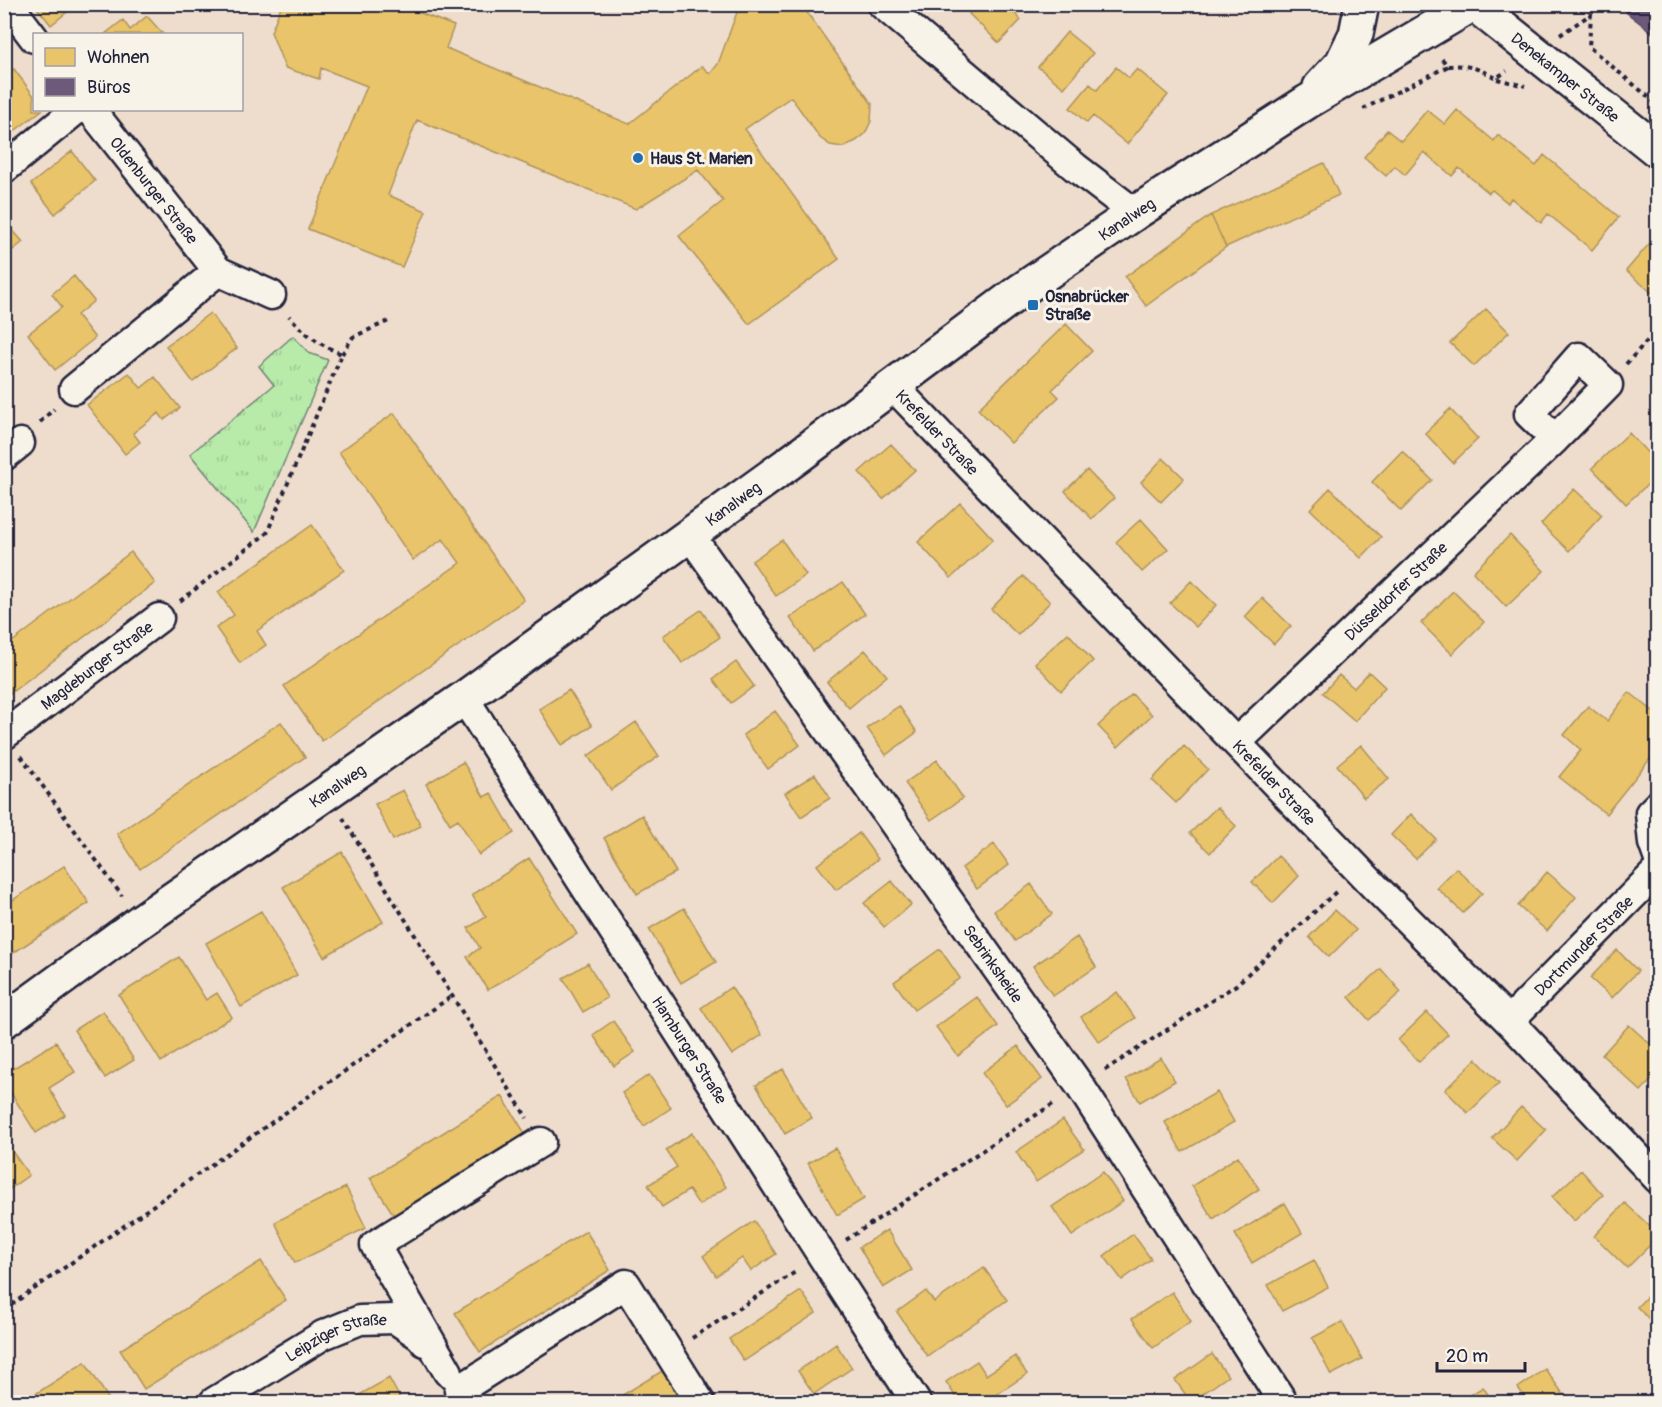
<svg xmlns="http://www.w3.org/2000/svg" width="1662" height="1407" viewBox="0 0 1662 1407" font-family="Pangolin,sans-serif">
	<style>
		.grass { fill: url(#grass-tufts); stroke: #6d8672; stroke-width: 1.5 }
		.homes { fill: #e9c46a; stroke: #ad935c; stroke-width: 1.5 }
		.offices { fill: #6d597a; stroke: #564867; stroke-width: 1.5 }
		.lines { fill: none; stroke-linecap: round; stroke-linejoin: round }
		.minor-casing { stroke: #22223b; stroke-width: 33 }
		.tertiary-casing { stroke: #22223b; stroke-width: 38 }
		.path { stroke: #22223b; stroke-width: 4; stroke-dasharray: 4.5 4.5; stroke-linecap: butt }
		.minor { stroke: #f7f3e8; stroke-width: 28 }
		.tertiary { stroke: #f7f3e8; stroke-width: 33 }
		.poi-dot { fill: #1f6fb2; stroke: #f7f3e8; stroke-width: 2 }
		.labels { text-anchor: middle; stroke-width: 6; stroke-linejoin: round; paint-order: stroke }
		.street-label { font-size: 16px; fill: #22223b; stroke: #f7f3e8 }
		.poi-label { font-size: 16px; font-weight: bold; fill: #22223b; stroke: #f7f3e8; text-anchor: start }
	</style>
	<defs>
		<pattern id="grass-tufts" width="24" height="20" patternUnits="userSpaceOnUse" patternTransform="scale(1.5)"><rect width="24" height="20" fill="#b8eaaa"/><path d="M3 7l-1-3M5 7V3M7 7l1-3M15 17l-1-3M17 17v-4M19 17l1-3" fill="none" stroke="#9ec893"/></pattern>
	</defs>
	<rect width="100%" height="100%" fill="#eedccd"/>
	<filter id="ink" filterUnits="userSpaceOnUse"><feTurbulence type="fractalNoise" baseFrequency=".0167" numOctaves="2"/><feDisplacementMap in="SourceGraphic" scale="12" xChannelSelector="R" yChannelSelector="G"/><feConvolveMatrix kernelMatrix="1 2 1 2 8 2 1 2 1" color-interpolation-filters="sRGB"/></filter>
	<g filter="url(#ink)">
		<path class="grass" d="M293,336L309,353L328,360L254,532L190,454L274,385L259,366Z"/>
		<path class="homes" d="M34,4H77L51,25Z
			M282,4H397L454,26L446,48L629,124L702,66L710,74L718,64L740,4H801L872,104L871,121L865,134L856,141L843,147L830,145L820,138L791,97L745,129L839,259L749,324L679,236L723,201L698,170L636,209L417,120L388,195L426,211L402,267L308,229L367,86L321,68L319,79L285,68L271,32Z
			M978,4H1006L1021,20L999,43L969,14Z
			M147,16L163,34H105L123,20L130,30Z
			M1067,32L1093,53L1064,88L1038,67Z
			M1116,67L1129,78L1137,69L1168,95L1127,144L1093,116L1087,123L1070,108L1090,84L1097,90Z
			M14,69L34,96V110H42L4,139V76Z
			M1427,110L1445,124L1457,110L1494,141L1498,135L1536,166L1544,155L1619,217L1592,250L1548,214L1541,223L1511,198L1508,203L1492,190L1489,193L1459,168L1452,176L1424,152L1405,175L1395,166L1386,176L1364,157L1387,130L1401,141Z
			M72,151L95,181L55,214L31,184Z
			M1324,163L1339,195L1226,247L1211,215Z
			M1211,215L1226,247L1146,306L1125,277Z
			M4,220L23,242L4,257Z
			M1649,244L1658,251V298L1626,271Z
			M74,276L94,301L77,315L95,338L55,370L28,334L62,307L52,294Z
			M1486,309L1509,332L1474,366L1450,343Z
			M210,313L237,348L193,382L166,346Z
			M1066,324L1092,351L1052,390L1059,397L1011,443L978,409Z
			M129,373L141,388L155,377L180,408L164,420L159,413L133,433L140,442L125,454L87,405Z
			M1450,409L1478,439L1453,463L1425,433Z
			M394,413L524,600L322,741L284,686L460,563L443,539L413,560L339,452Z
			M1629,433L1658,464V475L1626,504L1592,468Z
			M891,444L915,470L883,499L859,472Z
			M1402,451L1432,480L1401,511L1372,482Z
			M1163,458L1184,478L1161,502L1141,482Z
			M1087,470L1114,498L1092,519L1065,491Z
			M1330,488L1381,537L1361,558L1310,509Z
			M1574,489L1602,515L1569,551L1541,524Z
			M960,503L993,539L951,578L918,542Z
			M1141,519L1168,549L1142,572L1116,542Z
			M312,525L344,570L257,631L266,645L240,663L216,628L234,615L218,592Z
			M1510,535L1544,571L1506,607L1473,572Z
			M782,540L806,575L776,596L752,561Z
			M131,552L155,583L4,698V648Z
			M1023,576L1050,602L1018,635L991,609Z
			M1191,581L1216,605L1196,627L1170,603Z
			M843,582L865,614L813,651L790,618Z
			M1453,591L1484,622L1452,654L1421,623Z
			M1262,598L1291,626L1274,644L1245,617Z
			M701,610L720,637L682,663L663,636Z
			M1068,633L1093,661L1061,691L1035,663Z
			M865,650L887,676L849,708L827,682Z
			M736,662L754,686L731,703L713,679Z
			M1369,672L1385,687L1355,721L1323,693L1339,675L1354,688Z
			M569,690L592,726L562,745L539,709Z
			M1629,692L1658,715V749L1606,814L1559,777L1581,750L1564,735L1588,706L1607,721Z
			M1132,694L1152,715L1118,747L1098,726Z
			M899,706L917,732L886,755L867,728Z
			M775,711L800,745L768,769L743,735Z
			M281,722L305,757L140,869L117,834Z
			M636,722L659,756L611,790L588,756Z
			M1361,745L1389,779L1364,798L1337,765Z
			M1184,746L1208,769L1176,803L1152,780Z
			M937,760L963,798L931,820L905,783Z
			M463,762L484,797L491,793L514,833L479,855L458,819L450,824L426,784Z
			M815,774L830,798L801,817L785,793Z
			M403,790L421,826L393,840L375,804Z
			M1217,807L1236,826L1210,853L1190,833Z
			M1411,814L1436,839L1416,859L1391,835Z
			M642,815L676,872L637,894L604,838Z
			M859,833L878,859L836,890L817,865Z
			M994,844L1009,865L977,889L962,868Z
			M342,852L383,922L324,957L283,887Z
			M1278,856L1299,876L1273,903L1252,882Z
			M529,858L577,934L488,990L467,957L480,948L468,928L486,917L472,895Z
			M64,866L89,903L4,959V906Z
			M1456,868L1482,893L1463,913L1437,888Z
			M1547,872L1576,897L1547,931L1518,906Z
			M892,881L911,905L884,927L864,903Z
			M1031,884L1052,914L1015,941L994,911Z
			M684,908L716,962L681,983L649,929Z
			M1335,910L1356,930L1329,957L1309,937Z
			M261,911L297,975L241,1007L206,943Z
			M1077,937L1096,967L1053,996L1033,966Z
			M940,949L960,978L914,1010L894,982Z
			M1617,950L1638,971L1612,998L1590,978Z
			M179,957L206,1000L217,993L232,1017L161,1062L119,995Z
			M588,963L607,998L583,1012L563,978Z
			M1381,969L1401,992L1369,1020L1349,997Z
			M731,987L762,1035L732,1055L701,1008Z
			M1117,992L1135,1018L1099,1042L1081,1017Z
			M977,997L998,1026L958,1056L936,1027Z
			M103,1011L134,1060L105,1078L74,1030Z
			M1427,1012L1448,1034L1419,1062L1398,1040Z
			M613,1021L635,1052L614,1066L593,1035Z
			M1629,1025L1649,1043L1658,1034V1073L1641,1091L1602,1055Z
			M56,1042L75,1072L49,1088L65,1115L36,1133L4,1082V1074Z
			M1018,1046L1042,1079L1006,1105L982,1073Z
			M1161,1058L1175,1081L1140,1102L1126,1079Z
			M1476,1059L1499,1083L1468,1113L1445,1090Z
			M783,1069L812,1118L785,1134L756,1085Z
			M649,1075L671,1108L644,1126L622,1093Z
			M1217,1092L1234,1122L1182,1152L1165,1122Z
			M502,1096L526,1135L395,1217L370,1178Z
			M1521,1107L1546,1130L1517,1161L1492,1138Z
			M1063,1120L1084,1149L1036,1182L1016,1152Z
			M692,1133L726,1187L699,1205L689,1190L662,1207L648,1185L677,1167L666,1150Z
			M4,1140L29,1175L4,1193Z
			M835,1148L864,1199L837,1215L808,1163Z
			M1238,1156L1259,1189L1213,1219L1192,1186Z
			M1581,1170L1603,1195L1574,1221L1552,1197Z
			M1103,1172L1123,1201L1072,1236L1052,1207Z
			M346,1187L366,1228L295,1263L275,1222Z
			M1285,1203L1302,1233L1252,1263L1235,1234Z
			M1625,1203L1658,1234V1237L1627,1268L1594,1236Z
			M754,1221L776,1254L751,1271L742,1258L716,1276L703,1256Z
			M887,1230L912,1270L883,1288L859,1247Z
			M586,1231L610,1270L480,1352L455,1313Z
			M1133,1234L1151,1259L1122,1280L1104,1256Z
			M1314,1260L1328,1287L1282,1311L1268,1285Z
			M261,1261L286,1300L144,1389L120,1350Z
			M984,1268L1007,1300L927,1356L897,1312L926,1291L934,1302Z
			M1658,1285V1328L1637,1307Z
			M801,1291L816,1313L744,1361L729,1339Z
			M1172,1292L1191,1321L1153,1348L1132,1319Z
			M1342,1322L1362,1359L1331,1375L1312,1338Z
			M836,1344L852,1368L814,1394L798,1371Z
			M1212,1354L1228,1376L1191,1402L1175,1380Z
			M1015,1356L1027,1374L996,1395L1001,1402H959L946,1382L977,1361L986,1375Z
			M85,1362L110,1401L23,1402Z
			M667,1368L688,1402H611Z
			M1545,1369L1569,1402H1529L1518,1388Z
			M389,1378L402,1402H356L354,1398Z
			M1483,1387L1493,1402H1459Z"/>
		<path class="offices" d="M1632,4H1658V37L1626,12Z"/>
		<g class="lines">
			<g class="minor-casing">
				<g id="minor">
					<path d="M8,4L34,38"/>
					<path d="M882,4L1075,167L1135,213"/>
					<path id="s1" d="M91,110L218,271L271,295"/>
					<path d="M4,169L76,110"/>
					<path id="s2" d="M893,386L1375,887L1509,1021L1658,1179"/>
					<path d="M74,389L218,271"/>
					<path d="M4,456L20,443"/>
					<path id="s3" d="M690,535L1080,1086L1283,1402"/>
					<path id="s4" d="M464,698L916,1402"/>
					<path id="s5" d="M4,735L159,618"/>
					<path id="s6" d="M1237,742L1555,439L1608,385L1579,357L1529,414L1555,439"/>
					<path d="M1658,805L1650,813L1653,843L1658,857"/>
					<path id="s7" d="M1509,1021L1658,870"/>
					<path d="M448,1372L375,1245L541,1142"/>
					<path d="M459,1390L626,1284L700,1402"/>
					<path id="s8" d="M214,1402L323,1335L360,1320L395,1319L420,1336L425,1342"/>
				</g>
			</g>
			<g class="tertiary-casing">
				<g id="tertiary">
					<path id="s9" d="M1474,4L1658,151"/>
					<path d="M1320,87L1342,63L1356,34L1362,4"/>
					<path id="s10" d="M4,1021L141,921L464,698L796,458L1020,291L1135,213L1307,102L1473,4"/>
				</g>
			</g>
			<path class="path" d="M1589,4L1591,14L1589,47L1658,105
				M1560,35L1591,14
				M1442,59L1448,66C1467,64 1481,69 1496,78L1507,71
				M1497,79L1525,86
				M1363,109L1448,66
				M1649,181L1658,189
				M342,354L353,337L391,320
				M1626,364L1658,329
				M40,422L54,409
				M180,601L267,533L342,354C320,345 305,334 289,316
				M21,756L122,896
				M343,818L527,1118
				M1105,1070L1236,985L1338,890
				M846,1240L1056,1102
				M4,1310L452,996
				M692,1338L797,1271"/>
			<use href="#minor" class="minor"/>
			<use href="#tertiary" class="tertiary"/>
		</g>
	</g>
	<g class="poi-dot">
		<circle cx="638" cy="158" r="6"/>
		<rect x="1027" y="299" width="12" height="12" rx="3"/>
	</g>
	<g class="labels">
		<g class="street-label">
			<text dy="6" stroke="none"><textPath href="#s9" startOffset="117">Denekamper Straße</textPath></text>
			<text dy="6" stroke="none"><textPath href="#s1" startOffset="102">Oldenburger Straße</textPath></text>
			<text dy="6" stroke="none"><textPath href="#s10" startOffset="1380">Kanalweg</textPath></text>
			<text dy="6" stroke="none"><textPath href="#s2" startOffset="64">Krefelder Straße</textPath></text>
			<text dy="6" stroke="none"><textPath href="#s10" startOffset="894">Kanalweg</textPath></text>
			<text dy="6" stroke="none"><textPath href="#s6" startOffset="219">Düsseldorfer Straße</textPath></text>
			<text dy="6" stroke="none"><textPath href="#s5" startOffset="116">Magdeburger Straße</textPath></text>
			<text dy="6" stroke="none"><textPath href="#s2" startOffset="550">Krefelder Straße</textPath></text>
			<text dy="6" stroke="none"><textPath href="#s10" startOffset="408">Kanalweg</textPath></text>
			<text dy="6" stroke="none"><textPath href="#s7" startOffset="106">Dortmunder Straße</textPath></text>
			<text dy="6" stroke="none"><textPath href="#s3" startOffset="525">Sebrinksheide</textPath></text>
			<text dy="6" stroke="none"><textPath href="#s4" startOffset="418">Hamburger Straße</textPath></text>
			<text dy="6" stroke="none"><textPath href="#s8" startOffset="140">Leipziger Straße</textPath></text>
		</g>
		<g class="poi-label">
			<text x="650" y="164">Haus St. Marien</text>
			<text x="1045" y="302">Osnabrücker<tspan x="1045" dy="18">Straße</tspan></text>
		</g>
	</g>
	<rect width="1662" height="1407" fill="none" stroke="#f7f3e8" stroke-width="24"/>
	<rect x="12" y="12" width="1638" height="1383" fill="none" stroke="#22223b" stroke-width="2" filter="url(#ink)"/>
	<rect x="33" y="33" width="210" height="78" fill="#f7f3e8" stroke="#a29fa3" stroke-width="1.5"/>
	<rect x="45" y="48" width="30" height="18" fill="#e9c46a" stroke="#a29fa3" stroke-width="1.5"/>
	<text x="87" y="63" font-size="18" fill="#22223b">Wohnen</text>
	<rect x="45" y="78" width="30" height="18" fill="#6d597a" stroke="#a29fa3" stroke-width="1.5"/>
	<text x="87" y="93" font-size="18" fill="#22223b">Büros</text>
	<path d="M1437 1362v9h88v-9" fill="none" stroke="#22223b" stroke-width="3"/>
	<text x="1446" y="1362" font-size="18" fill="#22223b" stroke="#f7f3e8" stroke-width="4.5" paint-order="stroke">20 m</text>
</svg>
